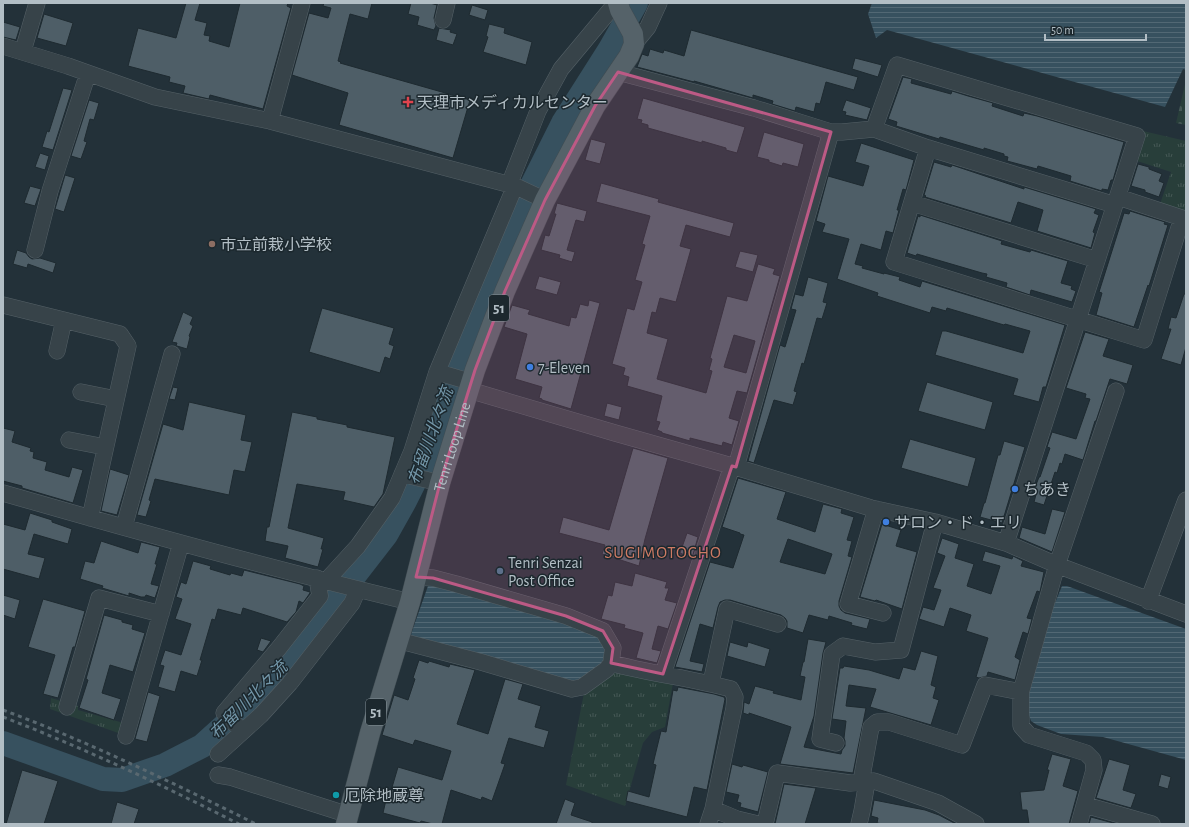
<svg xmlns="http://www.w3.org/2000/svg" width="1189" height="827" viewBox="0 0 1189 827" font-family="'Alegreya Sans','Noto Sans JP',sans-serif">
	<style>
		.cemetery { fill: url(#cemetery-stones) }
		.park { fill: url(#park-tufts) }
		.water { fill: url(#water-rules) }
		.lines { fill: none; stroke-linecap: round; stroke-linejoin: round }
		.river { stroke: #37515f; stroke-width: 24 }
		.building { fill: #4e5e67; stroke: #1e2a30; fill-rule: evenodd }
		.minor-casing { stroke: #556167; stroke-width: 17 }
		.major-casing { stroke: #404c52; stroke-width: 21 }
		.minor { stroke: #374349; stroke-width: 16 }
		.major { stroke: #556269; stroke-width: 20 }
		.rail { stroke: #596870; stroke-width: 3; stroke-dasharray: 4 4; stroke-linecap: butt }
		.marked { fill: #bc5a85; fill-opacity: 0.2; stroke: #bc5a85; stroke-width: 3; stroke-linejoin: round }
		.health-dot { fill: #e0444e; stroke: #1c282e; stroke-width: 1.5 }
		.education-dot { fill: #8d6e63; stroke: #1c282e; stroke-width: 1.5 }
		.shop-dot { fill: #3f7fe0; stroke: #1c282e; stroke-width: 1.5 }
		.service-dot { fill: #5c6f8a; stroke: #1c282e; stroke-width: 1.5 }
		.culture-dot { fill: #0f9aa8; stroke: #1c282e; stroke-width: 1.5 }
		.labels { text-anchor: middle; stroke-width: 3; stroke-linejoin: round; paint-order: stroke }
		.shield { fill: #1c282e; stroke: #859198; stroke-width: 1 }
		.shield-label { font-size: 15px; font-weight: bold; fill: #b2bec5 }
		.poi-label { font-size: 16px; fill: #b2bec5; stroke: #1c282e; text-anchor: start }
		.street-label { font-size: 16px; fill: #b2bec5; stroke: #1c282e }
		.water-label { font-size: 17px; font-style: italic; fill: #7396a8; stroke: #1c282e }
		.neighbourhood-label { font-size: 17px; letter-spacing: 1px; fill: #ce7a64; stroke: #1c282e }
	</style>
	<defs>
		<pattern id="cemetery-stones" width="16" height="16" patternUnits="userSpaceOnUse"><rect width="16" height="16" fill="#283e3a"/><path d="M2 7V4a2 2 0 0 1 4 0v3zM10 15v-3a2 2 0 0 1 4 0v3z" fill="#455855"/></pattern>
		<pattern id="park-tufts" width="24" height="20" patternUnits="userSpaceOnUse"><rect width="24" height="20" fill="#283e3a"/><path d="M3 7l-1-3M5 7V3M7 7l1-3M15 17l-1-3M17 17v-4M19 17l1-3" fill="none" stroke="#455855"/></pattern>
		<pattern id="water-rules" width="6" height="5" patternUnits="userSpaceOnUse"><rect width="6" height="5" fill="#37515f"/><path d="M0 2.5h6" fill="none" stroke="#526874"/></pattern>
	</defs>
	<rect width="100%" height="100%" fill="#233139"/>
	<path class="cemetery" d="M1186,80V125L1176,123Z"/>
	<path class="park" d="M1143,131L1186,141V214L1160,204L1171,172L1134,160Z
		M617,670L673,683L665,727L652,732L643,743L625,806L566,785L584,693Z
		M51,698L78,706V710L127,724L124,735L50,709Z"/>
	<path class="water" d="M872,3H1186V70L1183,69L1165,107L887,30L876,38L868,14Z
		M428,586H451L599,635L608,649L605,663L574,684L414,640L411,634Z
		M1062,586H1067L1186,629V760L1103,737L1061,734L1037,725L1031,721L1027,709V700L1051,605L1055,603Z"/>
	<g class="lines">
		<path class="river" d="M3,743L103,779L122,780L165,765L202,746L244,708L286,664L386,535L405,501L424,463L461,348L493,271L521,207L563,123L610,49L636,3"/>
	</g>
	<path class="building" d="M186,3H200L195,20L207,23L204,35L210,36L209,41L229,47L240,3H288L287,6L291,8L263,109L210,95L209,99L183,93L185,86L169,82L170,77L128,66L138,28L176,38Z
		M324,3H372L368,19L350,14L338,61L341,62L340,63L470,100L453,158L339,125L348,93L292,75L309,13L328,18L331,8L323,6Z
		M411,3H430L437,5L434,18L436,26L434,30L417,25L419,17L408,14Z
		M472,5L488,10L485,20L469,15Z
		M44,14L73,23L66,46L37,38Z
		M3,22L20,27L16,40L3,37Z
		M489,24L505,28L504,33L532,42L526,65L483,52L488,37L486,36Z
		M439,28L451,30L450,32L457,34L453,45L436,40Z
		M691,30L858,77L854,90L826,82L820,104L816,103L814,112L796,107L795,111L772,104L773,101L753,95V98L694,81V82L637,67L642,54L648,56L650,49L663,53L664,50L684,56Z
		M855,58L882,65L878,77L852,69Z
		M903,77L912,79L911,83L951,94L952,91L968,96L993,103L992,106L1023,116L1024,113L1037,116L1124,142L1113,180H1111L1108,190L1102,189V191L1070,181L1071,176L1038,166L1037,169L1007,161L1008,157L1004,156V154L984,148V150L940,137L939,139L896,126L897,122L888,119Z
		M63,88L72,90L53,150L42,147L47,131L49,132Z
		M643,98L745,127L737,153L726,150V148L702,141V143L648,128V125L641,123L642,120L637,119Z
		M89,100L99,103L94,120L90,119L84,141L87,142L81,159L71,156Z
		M846,100L871,108L867,120L845,115L846,112L842,111Z
		M764,132L804,144L798,167L783,163L782,166L769,162V160L757,157Z
		M591,139L606,143L600,164L585,160Z
		M861,143L914,160L906,190L903,189L897,210H899L893,233L886,231L881,250L861,244L855,264L863,266L862,268L884,274V273L900,277L899,280L920,287L922,281L1065,325L1046,387H1043L1039,402L1013,395L1018,379L935,355L942,331H946L1023,353L1030,331L1005,324L1004,325L947,308L946,311L932,307L930,313L877,296L878,293L837,279L849,239L822,232L825,224L816,221L828,176L863,186L869,166L855,162Z
		M40,153L49,156L45,170L35,167Z
		M934,162L951,167L952,165L1024,189V187L1096,209L1094,213L1099,215L1093,232L1095,233L1091,248L1037,231L1043,210L1018,202L1011,223L925,197L926,196L924,195Z
		M1138,164L1149,167V169L1162,174L1159,181L1164,183L1159,197L1145,192V190L1131,186Z
		M65,175L75,178L64,212L55,209Z
		M601,183L659,199L658,202L734,223L730,237L686,225L680,246L691,249L676,302L660,298L656,313L652,312L647,333L668,339L657,379L706,393L712,371L709,370L712,359L710,358L727,296L747,301L758,264L775,269L773,274L780,276L747,393L737,391L729,418L739,421L732,445L723,442L722,446L690,438V441L662,433V432L657,430L660,422L656,421L662,396L627,386L629,377L623,375L625,368L612,364L627,308L634,310L642,282L635,280L645,245L642,244L650,216L596,202ZM734,335L755,341L746,373L724,367Z
		M30,186L41,189L35,206L24,203Z
		M557,203L587,211L584,222L576,220L567,250L575,252L572,262L559,258L560,255L541,250L545,235L549,236L556,214H554Z
		M1130,211L1165,222L1164,224L1168,225L1149,286L1148,285L1134,327L1096,315L1102,293L1099,292L1124,213L1129,214Z
		M920,215L1002,241L1001,244L1030,252L1031,250L1068,261L1061,283L1072,286L1071,289L1076,291L1072,302L1031,290L1030,295L1006,287L1007,283L986,277L987,274L982,273L917,254L916,256L907,253L918,216L920,217Z
		M17,250L26,253L29,257L32,259L40,258L56,263L53,273L28,264L27,268L13,264Z
		M740,251L758,255L753,272L735,267Z
		M539,276L561,282L557,295L535,289Z
		M808,277L828,283L823,302L827,303L822,319L817,318L804,364L802,363L794,391L797,392L793,405L774,400L754,463L748,461L780,345L785,347L796,310L791,309L795,294L803,296Z
		M1184,294H1186V347L1181,365L1161,359L1171,329H1168L1171,317L1176,318Z
		M589,300L600,303L571,409L542,400V399L539,398L542,387L515,379L527,334L504,327L512,305L530,310L528,314L569,326L571,317L576,318L580,304L588,306Z
		M322,308L394,328L389,344L394,346L390,359L385,357L380,373L309,352Z
		M183,312L193,317L190,324L193,326L189,336L190,337L187,349L177,346H176L177,343L172,342Z
		M1085,332L1109,339L1103,356L1133,365L1127,384L1110,379L1096,421H1095L1083,460L1065,454L1062,464L1060,463L1057,473L1055,472L1044,505L1034,502L1037,491L1034,490L1039,477H1040L1050,448L1047,447L1052,432L1076,439L1090,399L1085,398L1086,394L1066,388Z
		M927,382L993,402L985,430L918,411Z
		M173,387L178,388L175,400L169,399Z
		M189,402L246,415L241,440L252,442L245,472L234,470L229,495L155,479L149,500L151,501L146,517L137,515L163,424L183,430Z
		M607,403L622,407L619,420L604,416Z
		M292,412L317,417V419L347,425V427L395,437L383,494L374,507L343,500L345,492L297,484L288,528L324,538L321,549H323L318,567L285,558L288,546L265,541L267,527H269Z
		M3,428L15,431L12,442L31,448L30,451L34,452L33,458L47,462L45,470L69,477L72,467L83,470L73,503L22,488V486L3,481Z
		M910,439L976,458L968,487L901,468Z
		M1004,441L1025,447L1002,523L980,517L984,503H985L998,455H1000Z
		M633,448L668,458L645,539L639,566L602,554L605,545L559,533L563,517L609,530Z
		M110,469L129,475L117,515L101,511Z
		M738,478L786,492L777,519L801,527L815,532L823,504L842,509L841,513L854,517L847,540L852,541L848,556L852,557L839,601V606L841,610L845,613L870,619L867,629L851,625L852,623L829,616L828,620L809,615L803,633L787,628V621L785,618L781,615L730,600H725L720,602L718,607L713,628L700,624L690,661L704,664L702,672L675,667L710,562L733,568L744,535L740,534V533L722,527ZM788,539L832,554L825,574L780,562Z
		M1052,509L1065,512L1052,552L1019,538L1022,527L1045,534Z
		M30,513L52,520V522L72,529L68,544L34,534L28,554L45,558L39,579L3,569V524L25,530Z
		M882,524L901,530L896,546L917,552L902,609L876,600L875,601L860,597Z
		M687,533L698,537L692,558L680,553Z
		M942,538L959,544L955,558L974,564L967,586L991,594L1000,566L982,561L985,551L1012,559L1013,556L1023,561L1021,566L1044,572L1040,592L1037,591L1027,618L1032,619L1028,634L1023,632L1015,657L1020,660L1015,680L988,672L987,676L979,678L976,677L988,638L966,631L971,615L950,608L944,627L919,619L923,607L934,610L941,590L933,588L945,556L937,553Z
		M101,541L138,553L141,542L160,547L155,564H157L151,584L159,586L155,598L146,595L145,597H141L129,593V596L102,588L103,586L80,579L85,561L94,563Z
		M193,561L211,566L210,569L230,575L231,573L242,576L244,570L300,584L304,586L303,590L310,592V593L303,603L299,601L296,612L287,622L243,608L241,615L218,609L215,620L212,619L200,660H202L197,676L181,671L175,692L158,687L164,666L160,665L165,650L181,655L191,624L175,619L182,599L176,597L181,582L186,584Z
		M635,573L667,582L665,588H669L665,600L677,603L668,629L658,626L652,649L661,651L657,663L636,658L643,633L624,628L625,625L601,619L608,595L612,596L615,582L632,586Z
		M3,595L20,600L15,619L3,615Z
		M43,599L85,611L75,647H73L58,698L43,694L55,655L28,647Z
		M104,615L122,620V622L133,625L132,629L145,633L133,672L110,665L102,693L121,699L114,720L79,708L88,680L86,679Z
		M261,638L271,641L263,652L257,650Z
		M808,639L826,642L823,653L814,716L804,747L841,754L842,750L845,746V741L844,738L846,721L832,719L840,668H843L844,666L869,670L899,679L903,667L915,670L921,651L938,656L931,685L936,687L933,698L939,700L931,725L870,707L876,689L849,685L846,706L866,708L853,773L780,764L791,727L749,713V715L743,713L744,702L749,704L755,686L774,691L773,693L801,700L805,677L800,676L803,662H804Z
		M730,642L747,647L748,642L770,649L765,667L727,656Z
		M419,660L428,663L429,661L449,667L450,664L475,670L457,724L488,734L505,679L523,684L518,699L541,706L535,727L549,731L544,748L509,738L501,763L505,764L492,801L482,797L481,800L451,790L442,824H433L421,821L420,823L383,813L386,800L388,801L398,767L442,780L451,751L415,740L413,745L382,735L394,695L408,700L415,679L413,678Z
		M678,687L714,694L724,697L725,699L707,790L694,787L687,817L626,801L628,791L649,797L656,765L653,764L661,731L666,732L673,690L677,691Z
		M148,692L160,696L147,742L135,739Z
		M1052,754L1071,759L1063,786L1078,791L1069,824H1029L1027,810H1022L1020,792L1044,790L1049,770H1047Z
		M1109,759L1130,765L1123,790L1136,794L1131,808L1096,798Z
		M732,764L742,767L743,765L768,772L758,812L740,807L741,803L737,802L739,795L726,792Z
		M22,770L58,781L44,824H6Z
		M1161,774L1171,777L1168,789L1158,786Z
		M784,784L816,788L805,824H775Z
		M565,799L575,803L571,815L592,822V824H556Z
		M874,800L925,810L939,815L956,824H883L877,823L878,818L871,816Z
		M117,802L139,809L134,824H111Z
		M1091,817L1117,824H1089Z"/>
	<g class="lines">
		<g class="minor-casing">
			<path id="minor" d="M443,20L447,3
				M634,44L648,27L659,3
				M3,46L68,66L155,97L270,121L515,186L545,200
				M23,51L37,3
				M618,72L754,108L831,132H842L874,129L928,148L1115,205
				M270,121L302,3
				M874,129L897,65L1137,136L1006,543
				M928,148L894,262L1144,340L1182,218L1118,197
				M509,185L538,111L561,69L616,3
				M912,203L1097,260
				M35,250L50,191L88,73
				M3,305L120,334L128,346L90,518
				M57,351L64,320
				M437,372L471,382
				M469,390L615,433L732,466L871,508L935,522L1006,543L1057,565L1186,614
				M81,392L116,399
				M69,440L105,447
				M736,467L831,132
				M402,474L440,483
				M3,493C138,532 273,569 410,602
				M876,509L848,604L883,613
				M124,527L172,354
				M416,577L433,578L456,584L566,616L603,631L613,648L611,663C651,674 691,678 731,689L735,697L734,708L713,809L708,824
				M326,581L358,546L392,498L412,451L437,372L515,186
				M1148,601L1186,500
				M397,640L481,662L572,689L582,687L607,669L611,663
				M663,674L732,466
				M711,683L727,609L778,624
				M67,707L99,598L161,614
				M242,731L224,713L279,648L320,596L317,578
				M126,736L181,543
				M836,743L820,739L832,654L843,646L875,652L901,650L935,522
				M218,754L261,715L290,683L352,603L358,589
				M218,775L230,777L349,815
				M861,782L871,727L877,722H889L962,745L985,685L1021,692
				M1085,805L1152,824
				M713,809L737,819L758,824
				M765,824L777,773L850,783L874,781L938,803L976,824
				M859,824L862,811L867,782
				M1079,824L1094,770L1093,760L1086,753L1029,735L1021,726V692L1057,565L1116,391"/>
		</g>
		<g class="major-casing">
			<g id="major">
				<path id="s1" d="M346,824L370,733L410,602L440,483L475,370L505,291L545,200L595,106L629,56L634,44L633,34L620,10L618,3"/>
			</g>
		</g>
		<use href="#minor" class="minor"/>
		<use href="#major" class="major"/>
		<path class="rail" d="M3,710C89,742 173,783 256,824
			M3,717C84,748 162,785 239,824"/>
	</g>
	<path class="marked" d="M618,72L831,132L736,467L732,466L663,674L611,663L613,648L603,631L566,616L433,578L416,577L440,483L475,370L505,291L545,200L595,106Z"/>
	<path class="health-dot" d="M406 96h4v4h4v4h-4v4h-4v-4h-4v-4h4z"/>
	<circle class="education-dot" cx="212" cy="244" r="4"/>
	<g class="shop-dot">
		<circle cx="530" cy="367" r="4"/>
		<circle cx="1015" cy="489" r="4"/>
		<circle cx="886" cy="522" r="4"/>
	</g>
	<circle class="service-dot" cx="500" cy="571" r="4"/>
	<circle class="culture-dot" cx="336" cy="795" r="4"/>
	<g class="labels">
		<g class="shield">
			<rect x="489" y="295" width="20" height="26" rx="3"/>
			<rect x="366" y="699" width="20" height="26" rx="3"/>
		</g>
		<g class="shield-label">
			<text x="499" y="313">51</text>
			<text x="376" y="717">51</text>
		</g>
		<g class="poi-label">
			<text x="417" y="108">天理市メディカルセンター</text>
			<text x="220" y="250">市立前栽小学校</text>
			<text x="538" y="373">7-Eleven</text>
			<text x="1023" y="495">ちあき</text>
			<text x="894" y="528">サロン・ド・エリ</text>
			<text x="508" y="568">Tenri Senzai<tspan x="508" dy="18">Post Office</tspan></text>
			<text x="344" y="801">厄除地蔵尊</text>
		</g>
		<g class="street-label">
			<text dy="6" stroke="none"><textPath href="#s1" startOffset="392">Tenri Loop Line</textPath></text>
		</g>
		<g class="water-label">
			<text transform="translate(430 436) rotate(-70)" y="6">布留川北々流</text>
			<text transform="translate(248 700) rotate(-45)" y="6">布留川北々流</text>
		</g>
		<g class="neighbourhood-label">
			<text x="663" y="558">SUGIMOTOCHO</text>
		</g>
	</g>
	<rect width="1189" height="827" fill="none" stroke="#b2bec5" stroke-width="8"/>
	<path d="M1045 34v6h101v-6" fill="none" stroke="#b2bec5" stroke-width="2"/>
	<text x="1051" y="34" font-size="12" fill="#b2bec5" stroke="#1c282e" stroke-width="3" paint-order="stroke">50 m</text>
</svg>
